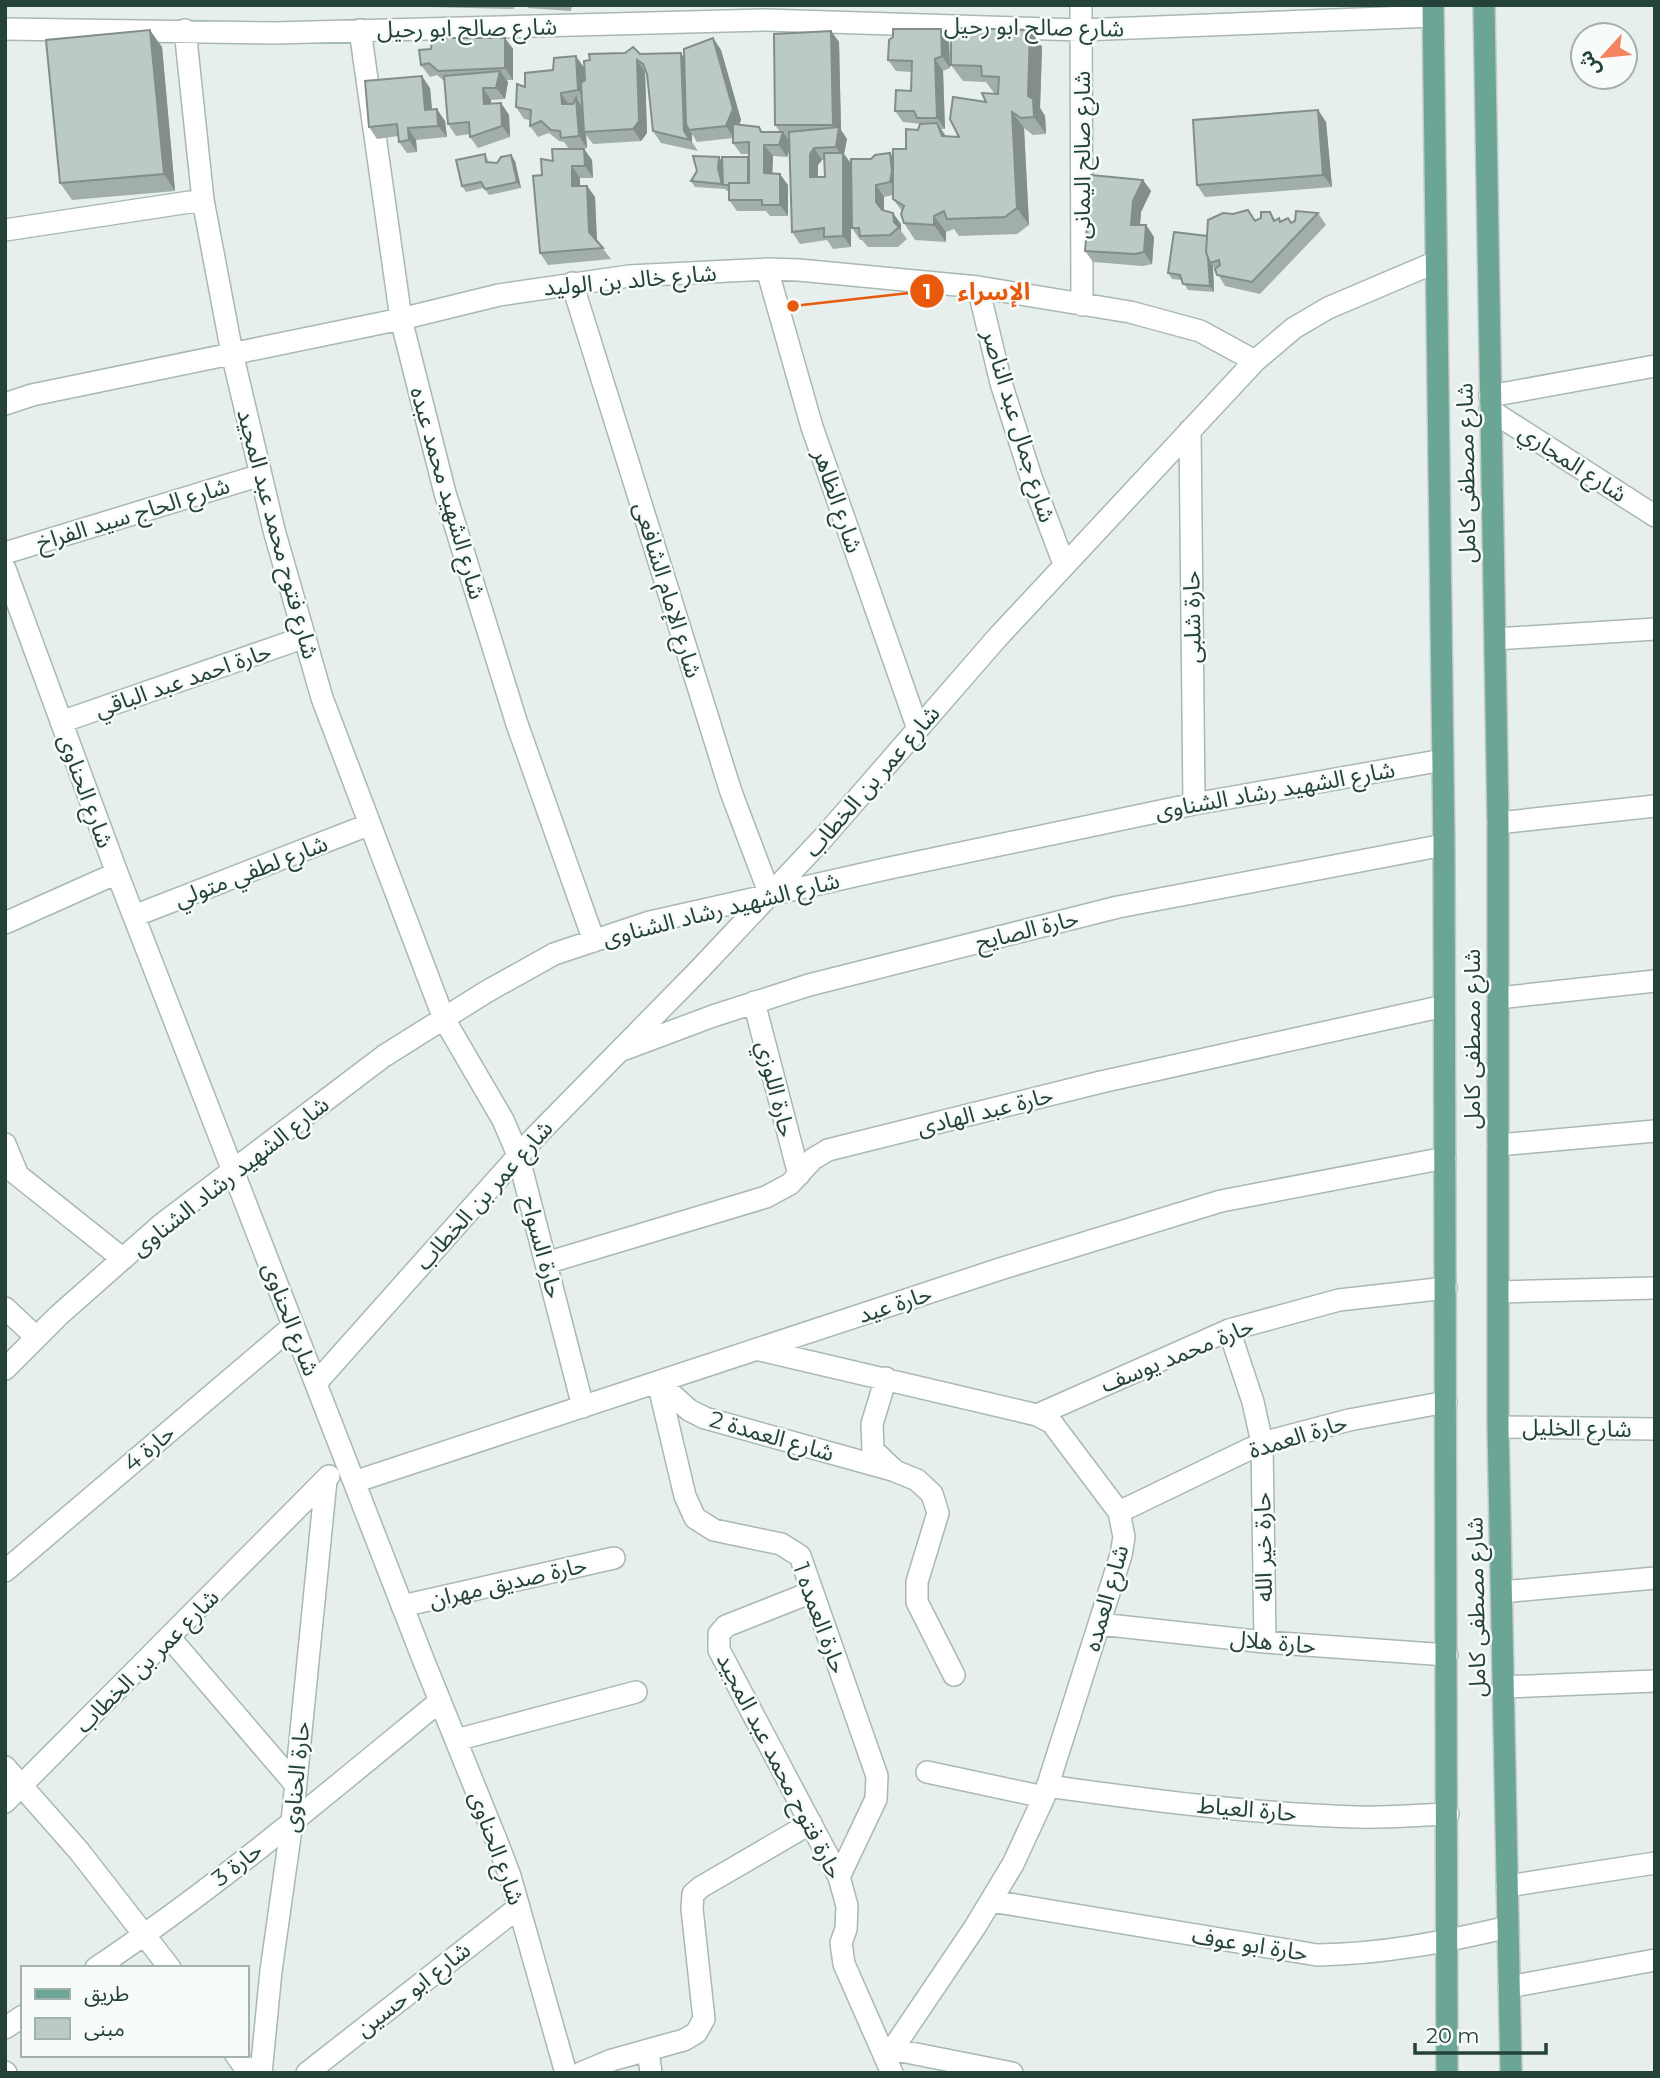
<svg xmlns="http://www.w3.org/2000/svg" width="1660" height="2078" viewBox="0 0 1660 2078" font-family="Montserrat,'Noto Sans Arabic',sans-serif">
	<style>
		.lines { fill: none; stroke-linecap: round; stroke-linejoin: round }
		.street-casing { stroke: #a8b8b2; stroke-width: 24 }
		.primary-casing { stroke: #c2cac8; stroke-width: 24 }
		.street { stroke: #fff; stroke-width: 21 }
		.primary { stroke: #6aa596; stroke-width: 21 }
		.wall { fill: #a1aea9; fill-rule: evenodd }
		.shaded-wall { fill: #838d89 }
		.building { fill: #bbcac4; stroke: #838d89; stroke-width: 2 }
		.labels { text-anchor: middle; stroke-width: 5; stroke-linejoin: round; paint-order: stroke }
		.street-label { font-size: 23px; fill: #24423a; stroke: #f7fbf9 }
		.leader { fill: none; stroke: #e8590c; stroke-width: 2.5 }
		.callout-dot { fill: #e8590c; stroke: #f7fbf9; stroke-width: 2.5 }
		.mark-label { font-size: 21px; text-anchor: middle; font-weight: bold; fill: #fff }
		.callout-label { font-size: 24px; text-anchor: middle; font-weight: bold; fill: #e8590c; stroke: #f7fbf9; stroke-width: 5; stroke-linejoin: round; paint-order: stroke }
	</style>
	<rect width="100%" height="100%" fill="#e6efeb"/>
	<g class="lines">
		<g class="street-casing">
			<path id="street" d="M1081,5L1082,305
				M5,29L274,33L766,20L1081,30L1433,16
				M185,30L203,200L232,353L274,530L322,698L444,1019L503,1120L518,1155L583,1407
				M360,30L401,319L445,493L517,724L594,941
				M5,230L203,200
				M767,269L812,427L918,729
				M572,283L731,792L770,895
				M978,287L1001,383L1031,477L1064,564
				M1490,396L1655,366
				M5,404L32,395L401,319L499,295L629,276L767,269L799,270L978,287L1130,312L1200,331L1255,361
				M1490,410L1655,516
				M1190,430L1194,804
				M5,553L261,475
				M5,569L117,873L423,1659L497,1842L510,1876L566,2073
				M1495,639L1655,629
				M61,722L305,637
				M1498,823L1655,806
				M134,916L368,825
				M5,923L117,873
				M1498,998L1655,981
				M754,1002L799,1175
				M625,1049L713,1016L809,985L1118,907L1444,845
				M5,1144L17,1173
				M1498,1145L1655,1131
				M5,1165L123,1259
				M546,1263L766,1197L790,1184L813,1159L828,1150L1101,1082L1444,1006
				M1499,1292L1655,1288
				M5,1308L36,1337
				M1229,1330L1253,1402L1262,1443L1265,1642
				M760,1350L1037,1415L1052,1423L1119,1512L1124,1537L1121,1555L1044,1797L1013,1864L975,1927L892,2050
				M5,1369L58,1316L162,1224L384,1056L486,992L554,954L650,922L885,869L1194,804L1443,760
				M886,1378L872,1424L873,1450L895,1471L917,1480L932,1494L938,1513L917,1582V1602L954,1675
				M658,1382L685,1496L695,1518L714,1530L781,1544L800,1556L877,1776L876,1799L839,1877
				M658,1382L689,1410L705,1418L892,1470
				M316,1383L534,1138L699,970L824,837L997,638L1255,361L1294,328L1328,308L1436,262
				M1037,1415L1229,1330L1339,1300L1446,1288
				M1498,1427L1655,1429
				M354,1482L1000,1269L1221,1201L1445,1158
				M1119,1512L1262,1443L1349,1420L1446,1402
				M5,1571L293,1326
				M812,1592L726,1626L719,1634V1650L839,1877L847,1906L846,1929L841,1943L844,1964L892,2073
				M1502,1592L1655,1578
				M402,1606L614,1558
				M1099,1624L1265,1642L1447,1655
				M170,1638L295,1784
				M1504,1687L1655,1681
				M456,1740L636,1692
				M5,1767L79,1851L170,1968
				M927,1772L1044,1797
				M1047,1786C1150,1800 1253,1814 1357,1817C1387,1818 1417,1815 1448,1814
				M5,1802L329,1476
				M1507,1886L1655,1863
				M991,1901L1317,1955C1382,1954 1445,1942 1508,1927
				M96,1968C217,1887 328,1793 440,1701
				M1509,1987L1655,1960
				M5,2028L23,2016
				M881,2047L1012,2073
				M648,2050L651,2073
				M236,2055L249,2073
				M5,2072L6,2073
				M261,2073L271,1971L292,1822L326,1480
				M307,2073L519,1907
				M581,2073L612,2060L684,2040L696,2033L704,2019L692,1909L693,1894L701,1887L811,1823"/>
		</g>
		<g class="primary-casing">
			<path id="primary" d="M1433,5L1444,845L1447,2073
				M1484,5L1498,823V1427L1511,2073"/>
		</g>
		<use href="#street" class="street"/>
		<use href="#primary" class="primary"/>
	</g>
	<path class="wall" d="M429,5H514V9L430,7Z
		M526,5H572L571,11L528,8Z
		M767,5H788L770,7Z
		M1030,30L1042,47L1040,108L1045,116L1046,134L1033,135L1024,128L1029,225L1017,234L959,236L954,229L946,232V242L915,240L904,223L902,211L893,199V195L884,197V210L901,224V231L907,239L898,247H868L862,240H860L852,228L851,208V247L833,249L827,240L800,244L792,232L789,150L787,157L773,156L772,173L788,185V216H770L766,211H737L729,200V191H727L725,189L695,187L691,181L719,157L722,162L748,157L749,154H741L733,143V138L697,142L692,134V142L698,151L661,143L653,131L647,74L645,72L647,133L641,141L593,144L586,135L587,148L578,149H584L592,160L593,178H580V186H587L595,197L597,241L611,259L548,265L540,253L542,175L553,161L569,149L564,142L559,141L549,133L538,137L530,126V120L524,119L516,107L525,87L576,56L584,68L640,54L684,57L713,38L721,50L741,120L739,125L759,127L763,132H780L775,125L831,31L839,42L841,130L847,139L844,154L851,163L871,159L893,158L906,149L921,124L903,122L895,111L911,91L912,72L896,71L888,60L949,41L950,68L943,71L945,129H941L946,136L959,137L986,102L998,93H994L986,82L963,81L951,65ZM822,160H824L825,177H818V165Z
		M505,38L513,49V80H507L508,82L505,99L491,100V104L501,103L509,115L510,137L478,148L470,137V134L456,136L448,124L444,81L437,75L430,77L421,65L431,49Z
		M162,47L175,191L72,200L60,183Z
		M430,88L432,110L445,121L447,137L416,140L417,152L407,153L399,142L398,136L377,139L369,127Z
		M1318,110L1326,122L1332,187L1205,197L1197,185Z
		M485,154L489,162L497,163L511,155L515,161L521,188L489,195L484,188L466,192L462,186Z
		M1143,180L1151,191L1141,212L1140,225H1146L1154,237L1152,264L1143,266L1093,262L1085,251Z
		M1270,212L1275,220L1281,222L1288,218L1291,223L1318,213L1326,225L1260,294L1225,286L1213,266L1214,292L1188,290L1182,280L1172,279L1168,273Z"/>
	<path class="shaded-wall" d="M941,29L949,41L950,68L942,56Z
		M150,30L162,47L175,191L164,174Z
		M1030,30L1042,47L1040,108L1045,116L1046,134L1034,117L1028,96Z
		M831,31L839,42L841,130L847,139L844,154L851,164V247L843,236V158L836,147L838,133L833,125Z
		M505,38L513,49V80L505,68Z
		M713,38L721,50L741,120L734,138L726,126Z
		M681,53L689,65V130L692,134V142L684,131Z
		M576,56L584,68L586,101L578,90Z
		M935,59L943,71L945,129L937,118Z
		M637,60L645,72L647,133L641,141L633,129Z
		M500,71L508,82L505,99L496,88Z
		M422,76L430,88L433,122L425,110Z
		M483,88L491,100L492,116L484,104Z
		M561,93L569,105L562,104Z
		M576,98L584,110V132L586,135L587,148L579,136Z
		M501,103L509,115L510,137L502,126Z
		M437,109L445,121L447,137L438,126Z
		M1318,110L1326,122L1332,187L1323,175Z
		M1012,112L1024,128L1029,225L1017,208Z
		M937,123L948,140L942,136Z
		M408,128L416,140L417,152L409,140Z
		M783,132L791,144L787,157L779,145Z
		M764,145L773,156L772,185L764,173Z
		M814,148L822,160L818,165V189L810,177V154Z
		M584,149L592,160L593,178L585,166Z
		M890,153L898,165V193L890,182Z
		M511,155L515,161L521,188L517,182Z
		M719,157L723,163L722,175L725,185L722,184L718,169Z
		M572,166L580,178V198L572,186Z
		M780,174L788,185V216L780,205Z
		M1143,180L1151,191L1141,212L1139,236L1131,225L1133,201Z
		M876,185L884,197V214L876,202Z
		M587,186L595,197L597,243L589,232Z
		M893,213L901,224V231L894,222Z
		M934,216L946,232V242L934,225Z
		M1146,225L1154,237L1152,264L1144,252Z
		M1207,236L1210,263L1213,266L1214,292L1210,286Z"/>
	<path class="building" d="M959,28L1030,30L1028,96L1033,99L1034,117L1021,118L1012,112L1017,208L1005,217L947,219L944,211L934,216V225L904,223L901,214L904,206L893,199V149H906V129L918,130L920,124L937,123L942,136L959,137L950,119L953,97L986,102L982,93L998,94L999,77L982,76L981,66L951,65V37H958Z
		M893,29H941L942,56L935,59L937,118H917L914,111H895L896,90L911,91L912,61L888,60L889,40L893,37Z
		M150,30L164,174L60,183L46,40Z
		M831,31L833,125H775L774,34Z
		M432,38H505V68L438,71L429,63L421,65L419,50L431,49Z
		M713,38L733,109L726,126L689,130L686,124L684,49Z
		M633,47L640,54L681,53L684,131L690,140L653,131L647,74L643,64L637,60L639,121L633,129L584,132L581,83L585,80L584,61L590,60L589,54L625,53Z
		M576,56L578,90L561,93L562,104H573L576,98L579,136L561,138L560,131L551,130L541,121L530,126L531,110L516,107L517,84L525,87V73L553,70L554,58Z
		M500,71L496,88H483L484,104L501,103L502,126L470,137L469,122L448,124L444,76Z
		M422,76L425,110L437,109L438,126L408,128L409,140L399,142L397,124L369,127L365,81Z
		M1318,110L1323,175L1197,185L1193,120Z
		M733,124L759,127L761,132H783L779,145H764V173L780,174V205H762V200H729V183H749V142L733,143Z
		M839,127L836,147L814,148L810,154V177H825L824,153H843V236L824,237V228L792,232L789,132Z
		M552,149H584L585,166H572V186H587L589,232L603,248L540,253L533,176L542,175L541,159L553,161Z
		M890,153L892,171L890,182L876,185V202L882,210L893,213L894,222L899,227L890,235L860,236L859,228H852L851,159H871L875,155Z
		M485,154L486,162L497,163L501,157L511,155L517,182L485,189L481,182L462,186L456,160Z
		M693,156L719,157L718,169L722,184L691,181L697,171Z
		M722,157H748V183H729V185H723Z
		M1091,175L1143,180L1133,201L1131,225H1146L1144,252L1135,254L1085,251Z
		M1248,210L1255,221L1261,218V212H1270L1274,221L1279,218L1280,222L1288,218L1291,223L1295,221L1296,211L1318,213L1252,282L1217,275L1215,269L1220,265L1219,260L1210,263L1206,252L1208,220L1223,213L1233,214Z
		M1174,232L1207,236L1206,252L1208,258L1210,286L1183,284L1180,275L1168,273Z"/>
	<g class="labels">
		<g class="street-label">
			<text transform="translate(1034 27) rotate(1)" y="8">شارع صالح ابو رحيل</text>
			<text transform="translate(467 28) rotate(-1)" y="8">شارع صالح ابو رحيل</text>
			<text transform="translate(1082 155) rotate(-90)" y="8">شارع صالح اليمانى</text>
			<text transform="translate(630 280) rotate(-5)" y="8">شارع خالد بن الوليد</text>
			<text transform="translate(1019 426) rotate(73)" y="8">شارع جمال عبد الناصر</text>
			<text transform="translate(1573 463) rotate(33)" y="8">شارع المجاري</text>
			<text transform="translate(1466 473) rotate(-91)" y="8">شارع مصطفى كامل</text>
			<text transform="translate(448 493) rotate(74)" y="8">شارع الشهيد محمد عبده</text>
			<text transform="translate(838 501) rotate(71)" y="8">شارع الظاهر</text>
			<text transform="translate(133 514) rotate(-17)" y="8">شارع الحاج سيد الفراخ</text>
			<text transform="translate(278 534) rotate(75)" y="8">شارع فتوح محمد عبد المجيد</text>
			<text transform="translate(668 590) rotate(73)" y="8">شارع الإمام الشافعى</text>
			<text transform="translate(1192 617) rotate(-91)" y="8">حارة شلبى</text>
			<text transform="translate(183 680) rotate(-19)" y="8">حارة احمد عبد الباقي</text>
			<text transform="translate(872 781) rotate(-49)" y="8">شارع عمر بن الخطاب</text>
			<text transform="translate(1275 790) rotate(-10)" y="8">شارع الشهيد رشاد الشناوى</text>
			<text transform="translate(86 791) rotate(70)" y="8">شارع الحناوى</text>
			<text transform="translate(251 871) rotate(-21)" y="8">شارع لطفي متولي</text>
			<text transform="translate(721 909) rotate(-14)" y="8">شارع الشهيد رشاد الشناوى</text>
			<text transform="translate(1027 930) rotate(-14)" y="8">حارة الصايح</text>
			<text transform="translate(1472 1039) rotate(-90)" y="8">شارع مصطفى كامل</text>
			<text transform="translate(776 1089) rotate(76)" y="8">حارة اللوزي</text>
			<text transform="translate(985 1111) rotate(-14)" y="8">حارة عبد الهادى</text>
			<text transform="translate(230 1176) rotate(-38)" y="8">شارع الشهيد رشاد الشناوى</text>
			<text transform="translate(484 1195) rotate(-48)" y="8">شارع عمر بن الخطاب</text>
			<text transform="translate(542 1247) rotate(75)" y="8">حارة السواح</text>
			<text transform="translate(895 1304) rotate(-18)" y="8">حارة عيد</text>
			<text transform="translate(291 1319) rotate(69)" y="8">شارع الحناوى</text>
			<text transform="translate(1177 1355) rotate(-22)" y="8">حارة محمد يوسف</text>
			<text transform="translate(1577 1428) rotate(1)" y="8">شارع الخليل</text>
			<text transform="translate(772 1436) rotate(16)" y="8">شارع العمدة 2</text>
			<text transform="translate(1298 1436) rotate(-17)" y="8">حارة العمدة</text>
			<text transform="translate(149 1448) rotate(-40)" y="8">حارة 4</text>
			<text transform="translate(1263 1547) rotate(-91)" y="8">حارة خير الله</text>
			<text transform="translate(508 1582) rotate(-13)" y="8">حارة صديق مهران</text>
			<text transform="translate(1106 1598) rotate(-74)" y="8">شارع العمده</text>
			<text transform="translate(1476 1607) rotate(-91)" y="8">شارع مصطفى كامل</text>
			<text transform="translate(820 1618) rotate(70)" y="8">حارة العمده 1</text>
			<text transform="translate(1273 1642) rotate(5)" y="8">حارة هلال</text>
			<text transform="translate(147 1661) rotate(-45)" y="8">شارع عمر بن الخطاب</text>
			<text transform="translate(780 1766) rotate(63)" y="8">حارة فتوح محمد عبد المجيد</text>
			<text transform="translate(296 1777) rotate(-84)" y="8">حارة الحناوى</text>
			<text transform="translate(1247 1809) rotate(5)" y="8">حارة العياط</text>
			<text transform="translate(497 1848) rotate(70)" y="8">شارع الحناوى</text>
			<text transform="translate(237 1864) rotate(-38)" y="8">حارة 3</text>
			<text transform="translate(1250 1944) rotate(9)" y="8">حارة ابو عوف</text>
			<text transform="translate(413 1989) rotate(-38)" y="8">شارع ابو حسين</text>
		</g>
	</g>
	<path class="leader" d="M793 306L927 291"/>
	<g class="callout-dot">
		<circle cx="793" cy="306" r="7"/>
		<circle cx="927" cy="291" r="18"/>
	</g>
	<g class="mark-label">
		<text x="927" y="299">1</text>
	</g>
	<g class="callout-label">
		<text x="994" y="300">الإسراء</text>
	</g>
	<rect width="1660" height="2078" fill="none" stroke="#24423a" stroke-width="14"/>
	<rect x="21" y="1966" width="228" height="91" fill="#f7fbf9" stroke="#a3b1ad" stroke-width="2"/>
	<rect x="35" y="1989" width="35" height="10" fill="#6aa596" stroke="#a3b1ad" stroke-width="2"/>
	<text x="84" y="2001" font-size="21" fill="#24423a">طريق</text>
	<rect x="35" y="2018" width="35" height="21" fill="#bbcac4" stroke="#a3b1ad" stroke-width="2"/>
	<text x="84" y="2036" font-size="21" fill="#24423a">مبنى</text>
	<g transform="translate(1604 56) rotate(243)"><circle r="33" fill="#f7fbf9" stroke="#a3b1ad" stroke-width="2"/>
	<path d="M0-5L12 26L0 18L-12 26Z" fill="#f4845f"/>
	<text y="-10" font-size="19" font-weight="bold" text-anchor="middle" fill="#24423a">ش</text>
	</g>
	<path d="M1415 2043v10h131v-10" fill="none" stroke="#24423a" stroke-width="3.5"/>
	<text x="1426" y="2043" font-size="21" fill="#24423a" stroke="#f7fbf9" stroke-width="5" paint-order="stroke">20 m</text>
</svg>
